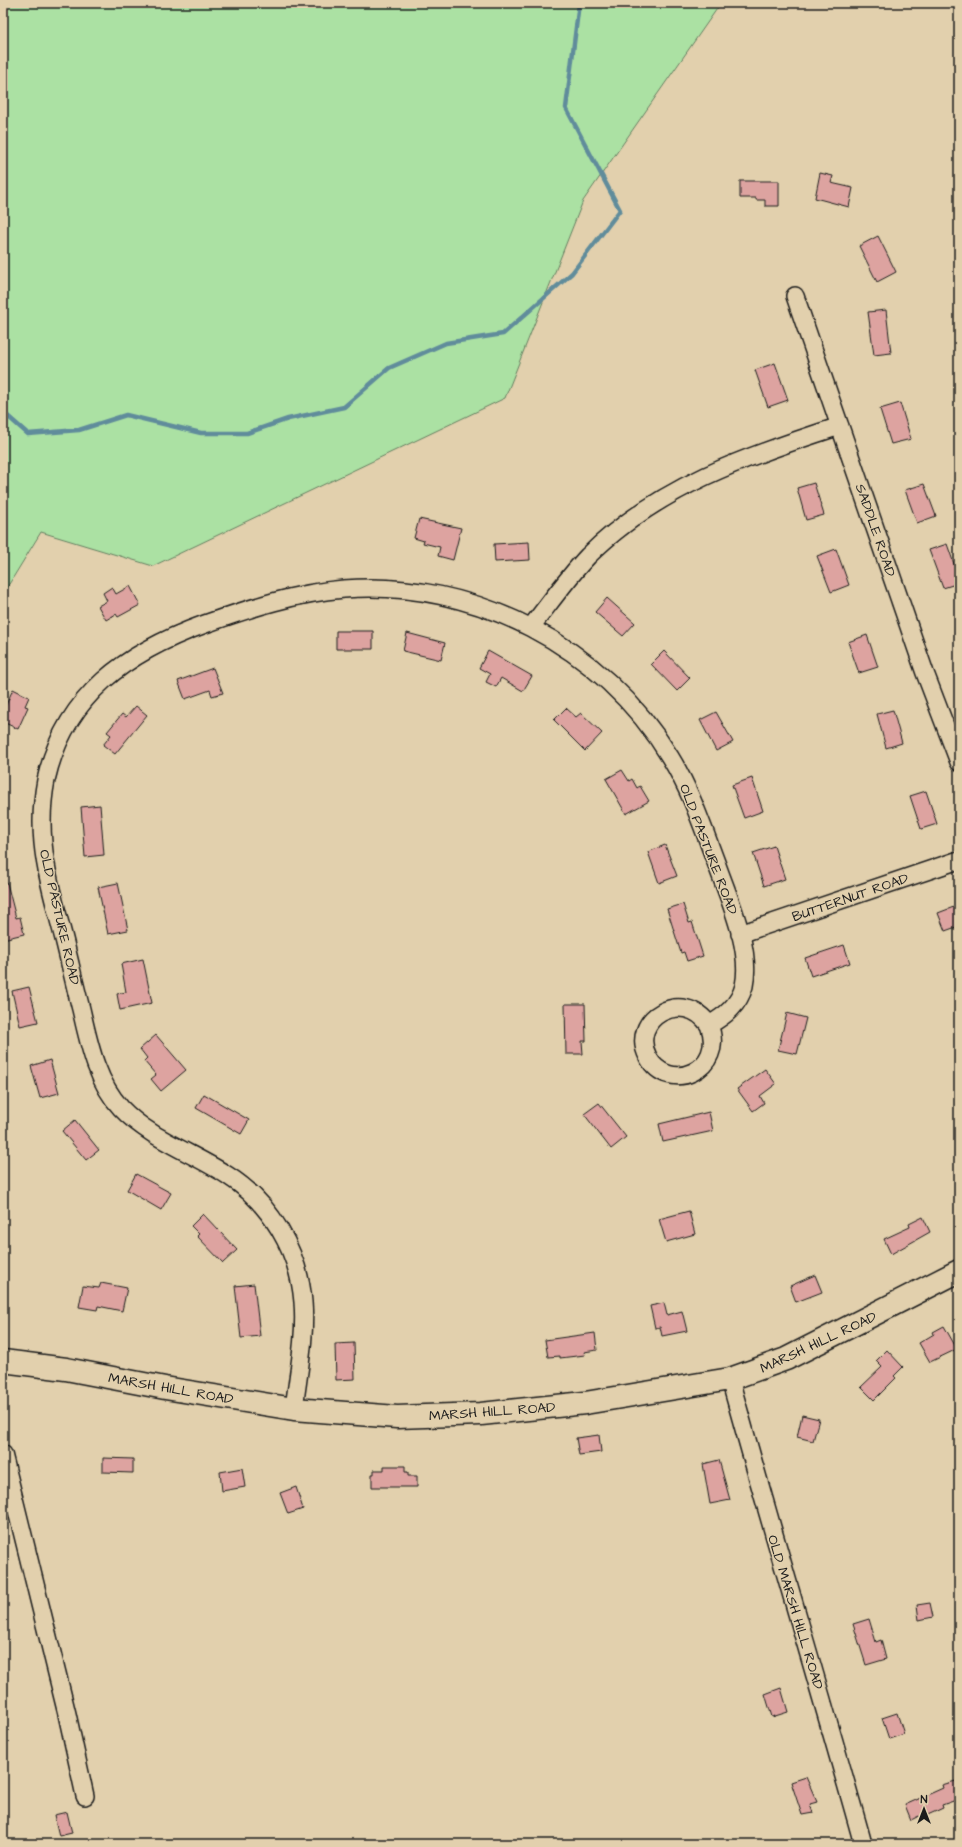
<svg xmlns="http://www.w3.org/2000/svg" width="962" height="1847" viewBox="0 0 962 1847" font-family="'Architects Daughter',sans-serif">
	<style>
		.green { fill: #abe1a3; stroke: #647e60 }
		.lines { fill: none; stroke-linecap: round; stroke-linejoin: round }
		.stream { stroke: #608c9b; stroke-width: 4.5 }
		.building { fill: #dda3a0; stroke: #1c1c1c }
		.minor-casing { stroke: #1c1c1c; stroke-width: 20 }
		.tertiary-casing { stroke: #1c1c1c; stroke-width: 25 }
		.minor { stroke: #e2d0ad; stroke-width: 17 }
		.tertiary { stroke: #e2d0ad; stroke-width: 22 }
		.labels { text-anchor: middle; stroke-width: 3; stroke-linejoin: round; paint-order: stroke }
		.street-label { font-size: 14px; fill: #1c1c1c; stroke: #e2d0ad }
	</style>
	<rect width="100%" height="100%" fill="#e2d0ad"/>
	<filter id="ink" filterUnits="userSpaceOnUse"><feTurbulence type="fractalNoise" baseFrequency=".025" numOctaves="2"/><feDisplacementMap in="SourceGraphic" scale="8" xChannelSelector="R" yChannelSelector="G"/><feConvolveMatrix kernelMatrix="1 2 1 2 8 2 1 2 1" color-interpolation-filters="sRGB"/></filter>
	<g filter="url(#ink)">
		<path class="green" d="M3,3H721L583,201L505,398L153,566L41,532L3,594Z"/>
		<g class="lines">
			<path class="stream" d="M3,412L28,434L79,430L126,415L201,433H247L288,419L344,407L389,368L446,343L503,334L572,273L620,210L566,108L579,3"/>
		</g>
		<path class="building" d="M820,173L833,176L831,183L853,188L849,207L815,198Z
			M740,181H779V206H765V200H756V198H740Z
			M878,236L896,272L877,282L859,246Z
			M886,310L891,353L874,355L868,312Z
			M775,363L788,400L768,407L755,370Z
			M900,403L911,439L891,444L880,409Z
			M814,483L824,515L806,520L797,488Z
			M924,484L936,516L917,523L905,490Z
			M419,519L461,528L453,560L438,556L440,547L423,543L424,541L414,538Z
			M529,542L530,560L495,562L494,544Z
			M947,544L959,578V583L943,588L929,550Z
			M836,549L849,585L831,592L817,556Z
			M130,586L140,605L118,617L116,614L106,620L98,606L107,601L103,593L112,587L116,594Z
			M607,598L635,623L623,636L595,612Z
			M336,631H373V649H336Z
			M407,633L445,643L441,660L403,651Z
			M867,635L878,667L859,673L848,642Z
			M488,651L532,676L523,691L501,678L496,687L486,682L490,674L479,668Z
			M664,651L690,678L677,691L651,664Z
			M213,668L223,693L212,696L210,690L185,699L178,681Z
			M13,689L29,697L25,706L28,707L18,729L3,722V712Z
			M136,706L147,715L115,754L103,745L111,735L107,732L122,714L126,717Z
			M566,708L576,717L581,713L602,733L585,751L554,720Z
			M893,710L902,743L886,748L877,714Z
			M716,712L733,742L716,751L700,720Z
			M622,770L629,781L632,779L637,788L640,786L649,801L626,814L606,779Z
			M752,778L763,811L744,818L732,785Z
			M926,791L937,824L921,829L910,796Z
			M100,805L104,855L85,857L81,807Z
			M665,845L677,876L659,883L648,852Z
			M774,846L785,879L764,886L753,853Z
			M7,883L16,918L20,917L24,934L3,939V884Z
			M118,883L128,930L108,934L98,887Z
			M683,904L689,923L692,922L703,956L687,961L684,952L681,953L667,909Z
			M959,905V926L945,931L938,913Z
			M844,945L850,963L811,976L805,958Z
			M143,959L152,1003L120,1010L117,994L126,992L121,964Z
			M29,987L38,1022L20,1026L12,991Z
			M565,1004H585L586,1041H582L583,1054H566Z
			M787,1013L806,1018L797,1054L778,1050Z
			M156,1035L186,1070L161,1091L151,1079L156,1075L144,1061L147,1058L140,1049Z
			M50,1060L59,1093L40,1098L31,1066Z
			M765,1069L776,1084L760,1096L764,1103L753,1111L737,1089Z
			M204,1094L249,1120L241,1134L196,1108Z
			M599,1103L626,1137L611,1149L584,1114Z
			M709,1112L713,1131L663,1142L659,1124Z
			M75,1120L99,1150L86,1160L62,1131Z
			M136,1174L171,1193L161,1210L127,1190Z
			M689,1211L695,1234L666,1242L659,1219Z
			M203,1214L237,1250L223,1263L197,1236L199,1234L191,1226Z
			M923,1217L930,1232L891,1254L884,1239L910,1227L909,1224Z
			M815,1275L822,1292L796,1302L790,1286Z
			M101,1283L127,1288L122,1311L98,1306L97,1310L79,1307L83,1286L99,1288Z
			M254,1284L260,1336L241,1338L235,1286Z
			M664,1303L667,1315L682,1311L687,1331L662,1336L660,1327L655,1328L650,1306Z
			M944,1326L957,1349L930,1362L919,1343L934,1334L933,1332Z
			M595,1333L597,1350L584,1352L585,1355L560,1358V1356L548,1357L545,1340Z
			M354,1343L355,1379L336,1380L335,1344Z
			M887,1350L903,1367L894,1376L896,1378L874,1400L861,1387L882,1367L876,1361Z
			M802,1415L819,1419L813,1441L797,1437Z
			M599,1435L601,1452L579,1455L576,1438Z
			M103,1458L133,1459V1473L103,1472Z
			M719,1460L730,1500L710,1504L703,1464Z
			M384,1466H405V1472H408V1476H417V1487H372V1474H374V1470H384Z
			M242,1468L245,1487L222,1491L220,1472Z
			M296,1487L303,1509L288,1514L280,1493Z
			M930,1603L933,1617L919,1620L917,1605Z
			M869,1619L876,1642L881,1640L886,1659L866,1665L853,1624Z
			M781,1688L788,1712L772,1717L765,1694Z
			M897,1713L904,1734L889,1739L882,1718Z
			M806,1777L817,1802L810,1804L813,1813L802,1815L791,1782Z
			M959,1780V1799L942,1805L943,1808L921,1818L919,1816L911,1820L905,1805L943,1788L942,1785Z
			M67,1812L72,1833L59,1836L54,1815Z"/>
		<g class="lines">
			<g class="minor-casing">
				<path id="minor" d="M795,296L925,673L959,762
					M531,627C549,604 568,577 588,556C657,487 749,455 840,426
					M740,934L959,860
					M730,1379C773,1535 820,1689 863,1844
					M294,1409C298,1374 306,1337 303,1302C299,1251 270,1202 227,1175C193,1153 149,1138 121,1108C96,1081 89,1043 81,1009C75,986 70,963 64,939C56,908 46,875 43,843C41,822 42,801 46,780C65,695 127,652 205,624C250,608 296,593 344,589C474,579 603,646 670,757C691,791 703,828 717,865C729,899 752,949 744,986C739,1005 725,1016 709,1025C683,987 628,1019 648,1057C668,1095 727,1070 709,1025
					M3,1454L67,1714L85,1796"/>
			</g>
			<g class="tertiary-casing">
				<path id="tertiary" d="M3,1361L66,1369L165,1388L294,1409L397,1417L481,1414L585,1403L730,1379L786,1359L959,1271"/>
			</g>
			<use href="#minor" class="minor"/>
			<use href="#tertiary" class="tertiary"/>
		</g>
	</g>
	<g class="labels">
		<g class="street-label">
			<text transform="translate(876 530) rotate(71)" y="5">SADDLE ROAD</text>
			<text transform="translate(709 849) rotate(69)" y="5">OLD PASTURE ROAD</text>
			<text transform="translate(850 897) rotate(-19)" y="5">BUTTERNUT ROAD</text>
			<text transform="translate(60 917) rotate(77)" y="5">OLD PASTURE ROAD</text>
			<text transform="translate(818 1342) rotate(-25)" y="5">MARSH HILL ROAD</text>
			<text transform="translate(171 1388) rotate(10)" y="5">MARSH HILL ROAD</text>
			<text transform="translate(492 1411) rotate(-4)" y="5">MARSH HILL ROAD</text>
			<text transform="translate(796 1612) rotate(73)" y="5">OLD MARSH HILL ROAD</text>
		</g>
	</g>
	<rect width="962" height="1847" fill="none" stroke="#e2d0ad" stroke-width="16"/>
	<rect x="8" y="8" width="946" height="1831" fill="none" stroke="#1c1c1c" stroke-width="1.5" filter="url(#ink)"/>
	<g transform="translate(924 1809)" stroke="#e2d0ad" stroke-width="3" paint-order="stroke">
	<path d="M0-3L7 15L0 10L-7 15Z" fill="#1c1c1c"/>
	<text y="-6" font-size="11" font-weight="bold" text-anchor="middle" fill="#1c1c1c">N</text>
	</g>
</svg>
